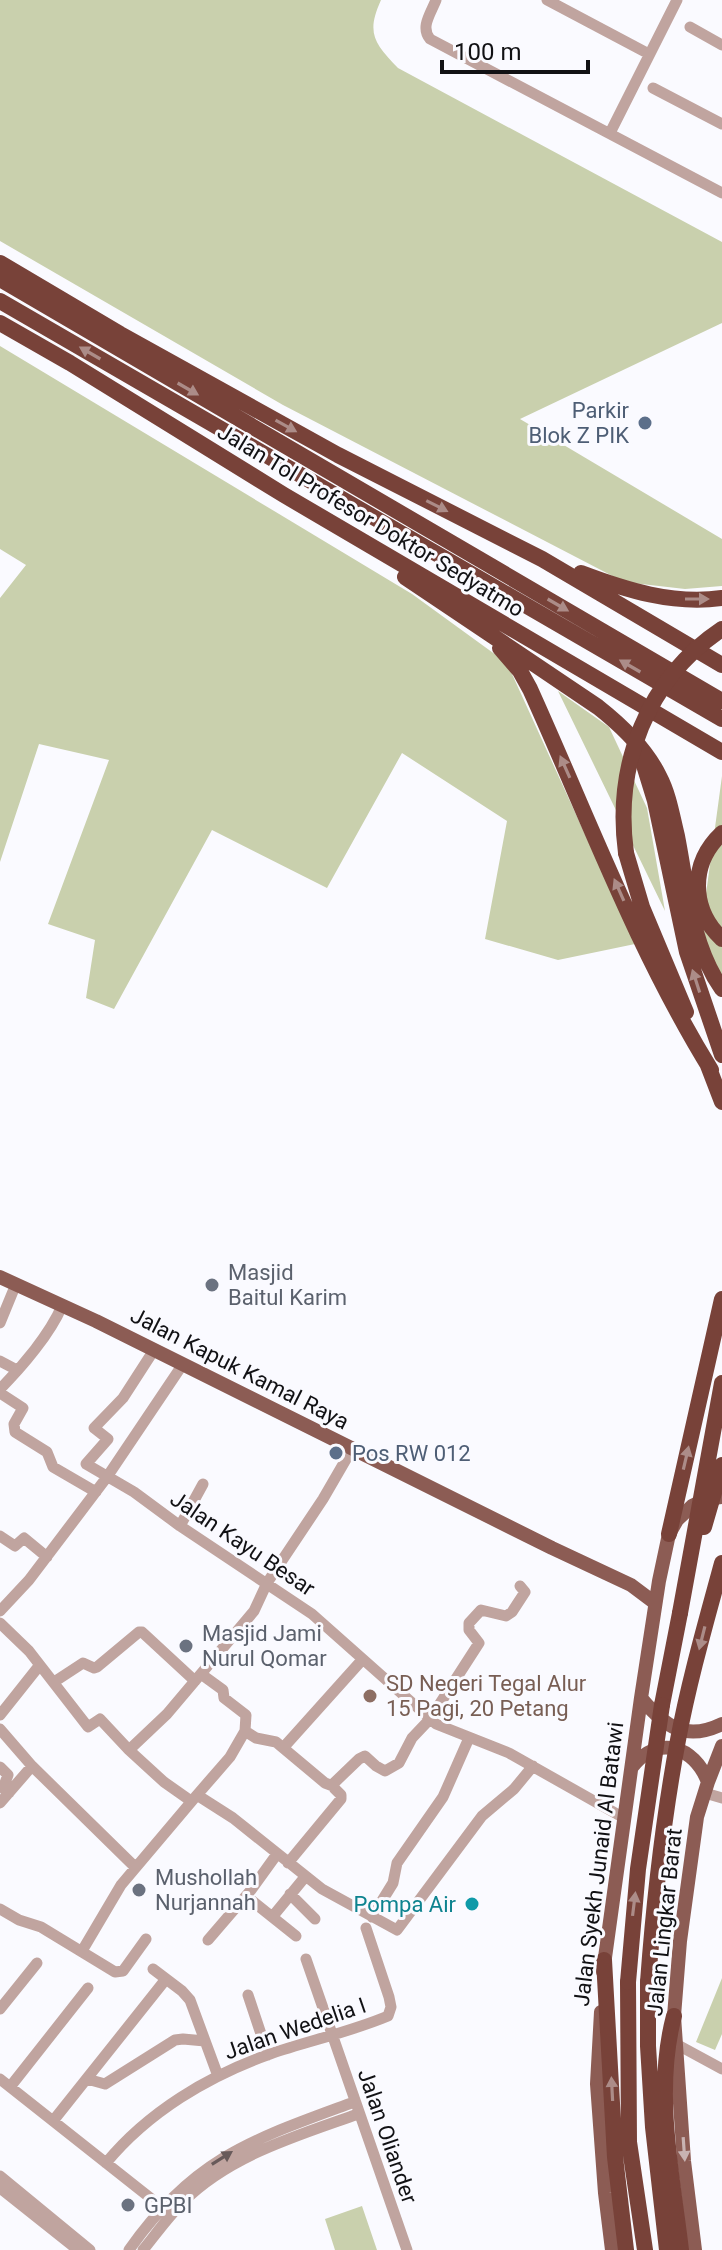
<svg xmlns="http://www.w3.org/2000/svg" width="722" height="2250" viewBox="0 0 722 2250" font-family="Roboto,sans-serif">
	<style>
		.green { fill: #c9d0ad }
		.lines { fill: none; stroke-linecap: round; stroke-linejoin: round }
		.minor { stroke: #c0a49f; stroke-width: 11 }
		.major { stroke: #8c5c54; stroke-width: 14 }
		.highway { stroke: #784239; stroke-width: 16 }
		.highway-bridge { stroke: #784239; stroke-width: 16 }
		.oneway { fill: #ac8c88 }
		.oneway2 { fill: #c8b3b2 }
		.oneway3 { fill: #685a5a }
		.service-dot { fill: #5c6f8a; stroke: #fafaff; stroke-width: 3 }
		.worship-dot { fill: #6b7280; stroke: #fafaff; stroke-width: 3 }
		.education-dot { fill: #8d6e63; stroke: #fafaff; stroke-width: 3 }
		.culture-dot { fill: #0f9aa8; stroke: #fafaff; stroke-width: 3 }
		.labels { text-anchor: middle; stroke-width: 6; stroke-linejoin: round; paint-order: stroke }
		.service-label { font-size: 22px; fill: #4e5e75; stroke: #fafaff; text-anchor: end }
		.street-label { font-size: 22px; fill: #111114; stroke: #fafaff }
		.worship-label { font-size: 22px; fill: #5b616d; stroke: #fafaff; text-anchor: start }
		.education-label { font-size: 22px; fill: #785e54; stroke: #fafaff; text-anchor: start }
		.culture-label { font-size: 22px; fill: #0d838f; stroke: #fafaff; text-anchor: end }
	</style>
	<rect width="100%" height="100%" fill="#fafaff"/>
	<path class="green" d="M0,0H381C366,33 374,43 398,68L722,242V323L520,419L722,539V586L685,589L624,582L283,405L0,241Z
		M0,346L412,594L507,663L635,944L558,960L485,939L507,821L402,753L327,888L212,830L114,1009L86,998L95,940L48,924L109,760L39,744L0,862V598L26,565L0,549Z
		M558,691L609,727L647,808L665,911Z
		M722,776V988L700,938Z
		M722,1978V2034L715,2050L696,2042Z
		M362,2206L377,2250H335L325,2219Z"/>
	<g class="lines">
		<path class="minor" d="M436,0C431,13 420,27 430,39L722,193
			M547,0L649,54
			M690,27L722,45
			M653,88L722,124
			M610,133L677,0
			M0,1323L16,1284
			M154,1350L123,1398L94,1428L108,1439L86,1464L134,1492L180,1526L312,1614L436,1724L509,1753L624,1818
			M0,1361L17,1370
			M0,1389C22,1367 50,1334 62,1306
			M0,1393L23,1408L14,1424L15,1432L47,1452L53,1467L96,1492
			M180,1526L203,1484
			M0,1536L15,1546L24,1538L47,1557
			M0,1611L29,1580L107,1477L183,1364
			M0,1623L29,1651L88,1727L100,1719L129,1750L164,1782L191,1801
			M201,1674L223,1690L224,1698L246,1715L245,1731L256,1738L276,1742L325,1783L333,1786
			M54,1682L83,1663L94,1668L97,1667L139,1632H142L195,1681
			M0,1715L39,1666
			M0,1729L32,1766L0,1803
			M283,1748L362,1660
			M129,1750L167,1714L254,1611L267,1583L323,1499L352,1449
			M32,1766L135,1867
			M0,1767L8,1775L3,1788L9,1793
			M705,1793L722,1798
			M197,1795L230,1757L245,1731
			M288,1863L341,1799V1795L334,1788V1783L359,1759L365,1756L376,1766L385,1771L399,1763L412,1738L430,1719L479,1643L469,1630V1623L481,1610L506,1616L512,1612L525,1592L520,1586
			M290,1894L315,1919
			M246,1896L296,1936
			M0,1909L19,1920L41,1927L115,1972L123,1971L146,1939
			M273,1916L305,1877
			M372,1917L393,1883L397,1863L443,1797L469,1738
			M208,1940L251,1890L277,1854
			M82,1951L121,1885L197,1795L233,1818L322,1889L397,1930L482,1816L514,1789L533,1766
			M306,1959L407,2250
			M153,1969L182,1991L190,2000L218,2076
			M248,1995L268,2055
			M0,2009L37,1963
			M676,2044L722,2069
			M0,2079L163,2208
			M87,2079L105,2084L175,2040L183,2039L205,2041
			M10,2087L88,1988
			M53,2121L166,1979
			M106,2163C148,2112 208,2076 270,2054C308,2041 350,2032 388,2016L391,2007L389,1997L366,1928
			M0,2176L90,2250
			M0,2188L78,2250
			M129,2250C194,2157 254,2139 354,2102
			M143,2250C156,2234 168,2217 183,2202C230,2155 297,2136 358,2114"/>
		<path class="major" d="M0,1277L96,1321L552,1548L631,1585L655,1603
			M641,1698C664,1726 685,1742 722,1724
			M632,1767C658,1734 694,1746 708,1782
			M603,1972L641,1698L659,1581L669,1534L677,1520L692,1506L706,1499L722,1497
			M601,2012L597,2084L605,2193L612,2250
			M695,2250L684,2161L674,2016L680,1941L697,1817L708,1782L722,1746"/>
		<path class="highway" d="M0,263L120,334L338,455L542,559L722,665
			M0,279L722,701
			M0,301L722,719
			M0,323L70,363L284,495L722,752
			M581,573C626,590 673,605 722,598
			M405,577L598,707C622,726 646,749 659,776C669,795 672,816 677,836C687,887 691,945 722,989
			M500,648L520,671L530,689C588,817 637,950 711,1070
			M643,762L655,801L687,952L722,1055
			M722,833C690,863 690,908 722,939
			M626,853L642,907L686,1012
			M707,1063L722,1102
			M669,1534L722,1299
			M662,1705L680,1613
			M604,1960L615,2157L626,2250
			M628,1982L629,2142L645,2250
			M648,1982V2046L653,2127L667,2250
			M674,2016C654,2091 672,2174 681,2250"/>
		<path class="highway-bridge" d="M626,853C614,765 647,679 722,629
			M704,1527L722,1465
			M680,1613L722,1383
			M628,1982L638,1869L662,1705
			M648,1982C654,1901 663,1820 678,1740C689,1681 706,1622 722,1563"/>
	</g>
	<defs><path id="oneway-solid" d="M-6-.8H1V-3.2L6.5 0L1 3.2V.8H-6Z" transform="scale(2)"/></defs>
	<g class="oneway">
		<use href="#oneway-solid" transform="translate(90 353) rotate(-150)"/>
		<use href="#oneway-solid" transform="translate(188 389) rotate(30)"/>
		<use href="#oneway-solid" transform="translate(286 426) rotate(29)"/>
		<use href="#oneway-solid" transform="translate(437 506) rotate(27)"/>
		<use href="#oneway-solid" transform="translate(697 599)"/>
		<use href="#oneway-solid" transform="translate(558 605) rotate(30)"/>
		<use href="#oneway-solid" transform="translate(630 666) rotate(-150)"/>
		<use href="#oneway-solid" transform="translate(565 767) rotate(-114)"/>
		<use href="#oneway-solid" transform="translate(619 890) rotate(-114)"/>
		<use href="#oneway-solid" transform="translate(696 981) rotate(-108)"/>
		<use href="#oneway-solid" transform="translate(686 1458) rotate(-77)"/>
		<use href="#oneway-solid" transform="translate(702 1638) rotate(104)"/>
		<use href="#oneway-solid" transform="translate(634 1904) rotate(-83)"/>
		<use href="#oneway-solid" transform="translate(612 2089) rotate(-93)"/>
	</g>
	<use class="oneway2" href="#oneway-solid" transform="translate(684 2149) rotate(86)"/>
	<use class="oneway3" href="#oneway-solid" transform="translate(222 2158) rotate(-32)"/>
	<g class="service-dot">
		<circle cx="645" cy="423" r="8"/>
		<circle cx="336" cy="1453" r="8"/>
	</g>
	<g class="worship-dot">
		<circle cx="212" cy="1285" r="8"/>
		<circle cx="186" cy="1646" r="8"/>
		<circle cx="139" cy="1890" r="8"/>
		<circle cx="128" cy="2205" r="8"/>
	</g>
	<circle class="education-dot" cx="370" cy="1696" r="8"/>
	<circle class="culture-dot" cx="472" cy="1904" r="8"/>
	<g class="labels">
		<g class="service-label">
			<text x="629" y="418">Parkir<tspan x="629" dy="25">Blok Z PIK</tspan></text>
			<text x="352" y="1461" text-anchor="start">Pos RW 012</text>
		</g>
		<g class="street-label">
			<text transform="translate(371 520) rotate(31)" y="8">Jalan Tol Profesor Doktor Sedyatmo</text>
			<text transform="translate(240 1368) rotate(27)" y="8">Jalan Kapuk Kamal Raya</text>
			<text transform="translate(243 1543) rotate(34)" y="8">Jalan Kayu Besar</text>
			<text transform="translate(598 1864) rotate(-83)" y="8">Jalan Syekh Junaid Al Batawi</text>
			<text transform="translate(664 1922) rotate(-84)" y="8">Jalan Lingkar Barat</text>
			<text transform="translate(295 2028) rotate(-19)" y="8">Jalan Wedelia I</text>
			<text transform="translate(388 2136) rotate(71)" y="8">Jalan Oliander</text>
		</g>
		<g class="worship-label">
			<text x="228" y="1280">Masjid<tspan x="228" dy="25">Baitul Karim</tspan></text>
			<text x="202" y="1641">Masjid Jami<tspan x="202" dy="25">Nurul Qomar</tspan></text>
			<text x="155" y="1885">Mushollah<tspan x="155" dy="25">Nurjannah</tspan></text>
			<text x="144" y="2213">GPBI</text>
		</g>
		<g class="education-label">
			<text x="386" y="1691">SD Negeri Tegal Alur<tspan x="386" dy="25">15 Pagi, 20 Petang</tspan></text>
		</g>
		<g class="culture-label">
			<text x="456" y="1912">Pompa Air</text>
		</g>
	</g>
	<path d="M442 60v12h146v-12" fill="none" stroke="#111114" stroke-width="4"/>
	<text x="454" y="60" font-size="24" fill="#111114" stroke="#fafaff" stroke-width="6" paint-order="stroke">100 m</text>
</svg>
